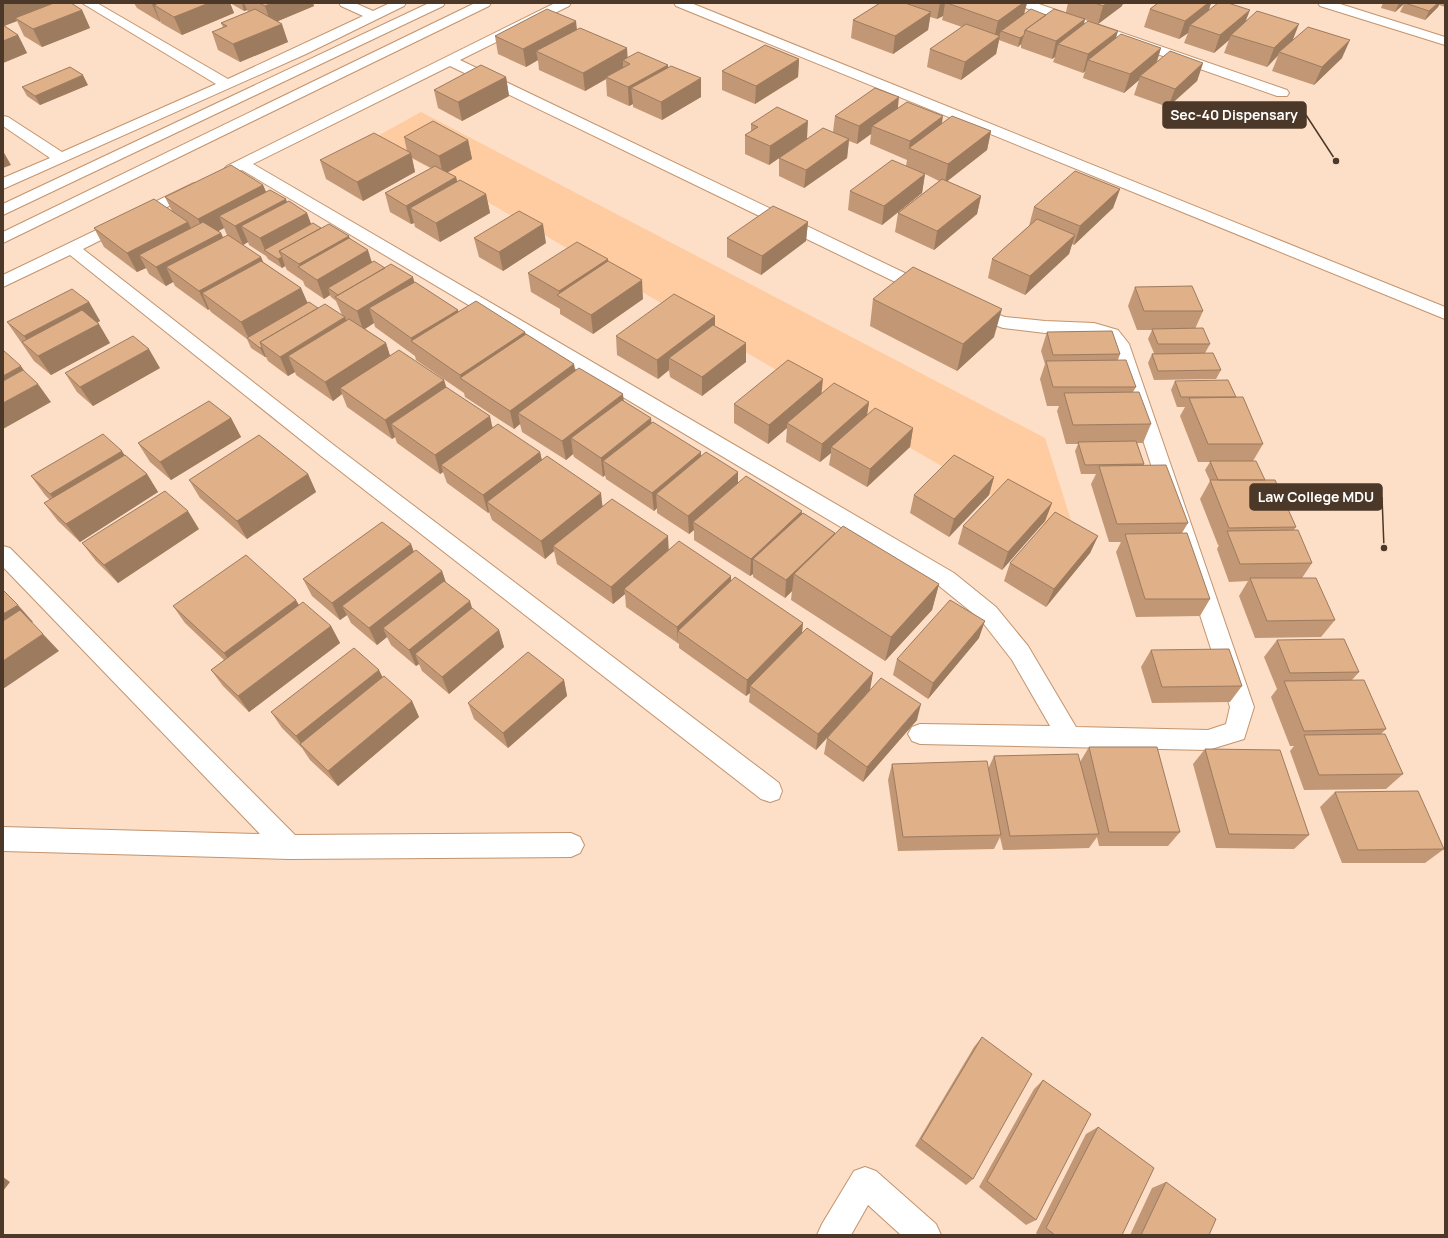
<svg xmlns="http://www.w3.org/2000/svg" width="1448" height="1238" viewBox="0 0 1448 1238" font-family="Manrope,sans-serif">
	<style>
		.green { fill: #ffcba0 }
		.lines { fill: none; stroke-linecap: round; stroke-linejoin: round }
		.street-casing { stroke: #c3946d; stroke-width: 2 }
		.secondary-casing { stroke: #c3946d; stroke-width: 2 }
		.street { fill: #fff; fill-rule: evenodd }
		.secondary { fill: #fff; fill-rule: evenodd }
		.wall { fill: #c19775; fill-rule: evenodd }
		.shaded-wall { fill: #9d7b5f }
		.building { fill: #e0b088; stroke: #9d7b5f }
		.leader { fill: none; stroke: #4c3828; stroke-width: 1.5 }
		.callout-dot { fill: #4c3828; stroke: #fddec6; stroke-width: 1.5 }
		.callout { fill: #4c3828; stroke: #4c3828; stroke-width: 1.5 }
		.callout-label { font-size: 14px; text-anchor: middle; font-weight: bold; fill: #fff }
	</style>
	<rect width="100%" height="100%" fill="#fddec6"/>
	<path class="green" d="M421,112L1045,438L1079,546L376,137Z"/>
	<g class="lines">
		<g class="street-casing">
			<path id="street" d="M82,3H97L228,79L363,16L341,6L339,3H355L373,11L390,3H406L404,6L306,54L3,189V178L50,158L3,126V116L8,117L62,152L216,84Z
				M555,3H571L569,6L460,60L932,286L934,290L932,294L926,295L920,294L450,66L253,164L954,573L996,607L1028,646L1076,727L1208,730L1226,724L1230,707L1112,345L1106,338L1094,335L1045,333L1003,328L964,314L961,310L964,306L970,305L1005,317L1045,321L1094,323L1118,330L1129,344L1254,707L1244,739L1208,750L920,744L912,741L908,734L912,727L920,724L1050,726L1012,660L980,619L938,585L242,170L232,174L227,172L224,169L227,166Z
				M674,3H691L1445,307V319L676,6Z
				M1018,3H1036L1287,90L1289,93L1287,96H1277L1020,6Z
				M1318,3H1337L1445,37V45L1320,6Z
				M194,183L199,185L202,188L199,191L83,249L335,446L779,783L782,791L779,799L770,802L761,799L321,456L70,255L3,287V275Z
				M3,546L10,548L295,835L571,833L580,837L584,845L580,853L571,857L289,859L3,851V827L260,834L3,567Z
				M865,1167L876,1171L936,1224L941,1235H901L868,1205L851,1235H817L822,1224L854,1171Z"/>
		</g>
		<g class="secondary-casing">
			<path id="secondary" d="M429,3H445L443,6L3,215V204Z
				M475,3H491L489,6L3,243V232Z"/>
		</g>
		<use href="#street" class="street"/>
		<use href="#secondary" class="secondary"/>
	</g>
	<path class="wall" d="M3,3L53,4L82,10L90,28L42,47L24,36L17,21L4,26L18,35L27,53L3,63Z
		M134,3H313L314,6L278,21L288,42L240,62L218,50L212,32L223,27L221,23L248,12L247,10L244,11L230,3L234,13L182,35L161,23L160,21V22L137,8Z
		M880,3H1027L1024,14L1046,15L1066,12L1068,3H1125L1122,5V6L1098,24L1085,19L1084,24L1118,31L1116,38L1161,48L1157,62L1203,63L1197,81L1168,107L1134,95L1139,80L1124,93L1083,78L1085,71L1083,73L1053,62L1055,57L1052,59L1021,48V44L1018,47L999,40L996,54L961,80L927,67L930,49L962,27L942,20L943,16L937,19L930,17L928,30L893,54L851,38L853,20Z
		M1158,3H1211L1209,10L1246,21L1292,41L1342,58L1314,85L1272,71L1278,56L1267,67L1224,53L1229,40L1214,53L1184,43L1188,33L1179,39L1144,27L1150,9Z
		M1383,3H1445V7L1439,5L1438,7L1425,20L1400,12L1404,4L1395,12L1381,8Z
		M577,30L627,48V58L668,65V68L701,97L662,120L633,107V104L629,106L607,96L606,79L585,91L539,70L538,60L526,67L498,54L495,36Z
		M799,59L798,77L755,104L722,90V71Z
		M506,77L509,96L462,121L438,108L434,90Z
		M88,85L40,105L27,96L22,87Z
		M898,108L942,123L991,131L987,150L947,181L981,196L977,214L934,250L895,232L898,213L939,181L925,174L922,193L882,225L848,210L850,191L906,166L907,160L870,144L871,134L857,144L849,141L847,158L804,188L779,176V158L769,165L745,154V135L751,131V124L807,139L833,132L835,116Z
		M404,137L468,140L472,159L447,172L456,177L457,181L486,194L490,213L440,242L415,227L414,223L411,224L390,212L385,193L431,168L412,158L415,172L363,201L326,179L320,160L407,151Z
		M263,185L266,192L307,213L311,224L321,228L349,236V238L372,262L414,282L458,310V312L525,332L526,334L574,364L575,371L624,401L652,423L701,452V456L738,472V482L802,514L835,534L939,584L932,610L885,661L791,600L792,591L785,598L753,577V574L750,576L694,540V530L689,534L657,513V508L654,511L606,479L605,475L603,477L574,457L573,454L566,460L522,432L520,424L514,429L465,397L464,393L416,360L415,356L375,327L374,323L365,329L386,343L390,356L444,380L446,387L493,427L540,452L542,460L603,506L669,550L731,581L803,623L802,633L870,690L816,750L749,702L750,693L746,696L679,648V644L626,607L625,594L613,604L557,564L554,551L545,559L492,520L489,512L488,513L447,483L443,472L440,474L397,443L395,437L392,439L347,407L342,394L333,401L296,375L295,372L288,376L268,361L266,357H265L251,348L247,339L211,312L209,309L208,310L175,286L173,282L166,286L149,274L146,268L137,272L104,247L94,228L172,211L165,197ZM224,228L227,235L229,236L223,237L221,233L218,231ZM248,242L249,245L266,256L268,259L282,268L285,266L287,270L303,281L305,286L324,299L330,295L331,297L336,301L342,315L318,308L307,303L301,288L263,262L261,257L243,245Z
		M1120,189L1113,208L1074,245L1072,244L1069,254L1025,295L988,278L992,259L1029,226L1034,207Z
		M808,222L806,241L761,275L727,257V238Z
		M474,238L546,243L503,271L479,257Z
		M608,262L643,299L593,334L560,314V309L531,292L528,273Z
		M1135,287L1203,311L1195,329L1210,344L1205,353L1221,370L1216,379L1154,380L1148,363L1152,354L1154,353L1148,339L1152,330H1137L1128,306Z
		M873,299L994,337L957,371L870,326Z
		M89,302L100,321L97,323L110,343L51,375L34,361L7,322Z
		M715,326L746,362L702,396L670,377L669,370L658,379L617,355L616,336Z
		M1047,332L1120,354L1118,360L1136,387L1133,392L1151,424L1143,443H1137L1144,464V465L1188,523L1182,533L1210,599L1200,616L1136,617L1116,552L1121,542H1109L1091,484L1096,474H1081L1075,451L1078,444H1066L1057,411L1059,406H1047L1040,379L1045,364L1041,351Z
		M160,368L93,406L77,392L65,373Z
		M1175,381L1236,397L1263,444L1253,461L1265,480L1296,527L1293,531L1312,563L1302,578L1335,620L1321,637L1255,638L1239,596L1248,581L1229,582L1217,549L1219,545H1218L1200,499L1210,481L1205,470L1210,462H1198L1180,416L1185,407H1177L1171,390Z
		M822,394L869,402L867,415L913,428L910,447L867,487L829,465L831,453L820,462L786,442L787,428L768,444L734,423V404Z
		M231,418L241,437L171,480L150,462L138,443Z
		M125,455L147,474L158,492L80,542L58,521L44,503L50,500L45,495L31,476Z
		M308,474L316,492L247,539L200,498L189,480Z
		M994,477L989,495L949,537L910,513L914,495Z
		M1052,503L1045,521L1002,570L958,544L963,526Z
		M199,529L118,583L96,561L82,543Z
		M1098,536L1090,553L1046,607L1004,581L1010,563Z
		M411,544L414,552L442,571L446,583L472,609L499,630L504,647L449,694L422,671L419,664L416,666L391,645L387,637L377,645L351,623L347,615L340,620L312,596L303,579Z
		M299,605L331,626L340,643L249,712L223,686L211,670L224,660L185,623L173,606Z
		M979,638L928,699L893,675L897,659Z
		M1277,640L1359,672L1352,680L1386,729L1381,734L1403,774L1386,789L1304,790L1290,751L1294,746H1290L1271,697L1277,689L1264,657Z
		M1151,650L1242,686L1230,702L1152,703L1141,667Z
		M383,677L412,701L419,717L338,786L310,760L302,748L282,728L271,712Z
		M564,680L567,696L508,748L474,719L468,703Z
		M917,720L863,782L824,754L827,738Z
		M1089,747L1180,832L1168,846H1099L1097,837L1089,848L1003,850L1000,837L994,849L898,851L888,780L892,764L988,769L994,756L1080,762Z
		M1205,749L1309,835L1294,849L1216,848L1193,764Z
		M1335,792L1444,849L1425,863H1342L1320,807Z
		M982,1037L973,1179L966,1185L915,1146L974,1047Z
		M1043,1080L1036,1220L1026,1225L979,1187L1034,1089Z
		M1098,1127L1122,1235H1038L1036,1233L1086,1134Z
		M1166,1182L1209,1235H1130L1152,1188Z"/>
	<path class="shaded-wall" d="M9,3H52L54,8L15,18L17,21L4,26L3,24V5Z
		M155,3H207L154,5L160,21V22L152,4Z
		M209,3H230L234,13L182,35L174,17Z
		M242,3H244L247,10L244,11Z
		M272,3H313L314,6L271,24L265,6Z
		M940,3H945L943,16L937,19Z
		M1023,3H1027L1023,17L1001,31L1000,34L994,39L998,21Z
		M1107,3H1125L1122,5V6L1098,24L1103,6Z
		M1208,3H1211L1206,18L1190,25L1188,33L1179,39L1185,21Z
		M1399,3H1405L1395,12Z
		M1438,3H1440L1438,7L1425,20L1429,11Z
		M82,10L90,28L42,47L33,29Z
		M1250,10L1243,28L1231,35L1229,40L1214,53L1220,35Z
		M931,12L928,30L893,54L895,36Z
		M1085,19L1081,37L1058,44L1055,57L1052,59L1056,41Z
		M576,21L578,39L536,51L538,60L526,67L523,49Z
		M282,24L288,42L240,62L233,44Z
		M1299,24L1292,42L1279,52L1278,55L1267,67L1274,48Z
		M1118,31L1112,49L1088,60L1085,71L1083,73L1088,54Z
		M18,35L27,53L3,63V41Z
		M1024,35L1021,44L1018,47L1020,38Z
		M1000,36L996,54L961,80L965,62Z
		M1350,40L1342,58L1314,85L1322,67Z
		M627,48L628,63L623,60V69L606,77V79L585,91L583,73Z
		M1161,48L1155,66L1140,76L1139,80L1124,93L1130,74Z
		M799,59L798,77L755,104L756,86Z
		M1203,63L1197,81L1168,107L1175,89Z
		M668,65V83L631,88L633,104L629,106L628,87Z
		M83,75L88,85L40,105L35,96Z
		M506,77L509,96L462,121L458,102Z
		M701,78V97L662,120L661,102Z
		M899,97L897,116L872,126L871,134L857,144L859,126Z
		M943,116L940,135L909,148L907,160L910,141Z
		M808,121L807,139L769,165L770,146Z
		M991,131L987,150L945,183L948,164Z
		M849,139L847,158L804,188L806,170Z
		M468,140L472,159L443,175L439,156Z
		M3,151L11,165L3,168Z
		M411,153L415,172L363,201L357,182Z
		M925,174L922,193L882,225L884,206Z
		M456,177L461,196L410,208L414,223L411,224L406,206Z
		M263,185L271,204L219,216L224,228L206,238L198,219Z
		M1120,189L1113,208L1074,245L1080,226Z
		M486,194L490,213L440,242L436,223Z
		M981,196L977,214L934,250L937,231Z
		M286,199L293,218L241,226L248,242L243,245L235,226Z
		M307,213L314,232L265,250L260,238Z
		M188,222L197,241L139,255L146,268L137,272L127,253Z
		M808,222L806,241L761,275L762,256Z
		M543,224L546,243L503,271L499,252Z
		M221,233L229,252L166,267L173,282L166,286L156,267Z
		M1075,235L1069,254L1025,295L1030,276Z
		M349,236L355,255L301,269L299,264Z
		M368,250L374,269L328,288L330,295L324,299L317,280Z
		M261,257L269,276L202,293L209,309L208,310L199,291Z
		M282,257L285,266L282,268L278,259Z
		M608,259L610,277L559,296V291Z
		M413,277L418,296L369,308L374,323L363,330L357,311Z
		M642,280L643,299L593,334L591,315Z
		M301,288L309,306L250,341L241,322Z
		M89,302L100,321L37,355L24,336Z
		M1002,309L994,337L957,371L963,344Z
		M458,310L462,329L413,343L411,338Z
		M715,316V335L669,358V370L658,379L657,360Z
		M345,317L352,336L288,356L295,372L288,376L280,357Z
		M99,324L110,343L51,375L38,356Z
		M525,332L529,351L461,379L460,375Z
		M386,343L392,362L340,388L342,394L333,401L325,382Z
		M746,343V362L702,396V377Z
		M262,347L266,357H265L260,348Z
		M149,349L160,368L93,406L80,387Z
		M574,364L577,383L518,413L520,424L514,429L510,411Z
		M21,366L34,385L3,402V376Z
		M823,379L821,398L787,423V428L768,444L769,425Z
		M444,380L450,399L391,424L395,437L392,439L385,420Z
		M38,384L51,402L3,429V403Z
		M623,394L625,413L571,438L573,454L566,460L562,441Z
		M869,402L866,421L831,447V453L820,462L822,444Z
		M490,416L494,435L441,465L443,472L440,474L435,455Z
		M231,418L241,437L171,480L160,462Z
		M651,418L653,437L603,461L605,475L603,477L601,458Z
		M913,428L910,447L867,487L870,469Z
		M122,451L134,470L64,513L50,494Z
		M540,452L544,471L487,502L489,512L488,513L483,495Z
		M701,452V470L656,494L657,508L654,511L652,493Z
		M738,472V490L693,522L694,530L689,534L688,516Z
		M147,474L158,492L80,542L66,524Z
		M308,474L316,492L247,539L237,521Z
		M994,477L989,495L949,537L954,519Z
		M601,493L603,511L553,546L554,551L545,559L541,541Z
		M1052,503L1045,521L1002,570L1008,552Z
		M188,511L199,529L118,583L104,565Z
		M802,511L801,529L753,559V574L750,576L751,559Z
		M835,533L833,551L794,574L792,591L785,598L786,580Z
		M668,536L669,554L624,589L625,594L613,604L611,587Z
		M1098,536L1090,553L1046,607L1054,589Z
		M411,544L417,562L342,606L347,615L340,620L332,603Z
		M442,571L448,589L383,628L387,637L377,645L369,628Z
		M731,576V593L678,631V644L677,627Z
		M939,584L932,610L885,661L891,637Z
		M296,600L306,617L235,670L224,653Z
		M470,601L475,618L415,654L419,664L416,666L409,650Z
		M18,605L33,622L3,642V614Z
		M985,621L979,638L928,699L933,683Z
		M803,623L801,640L750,686V693L746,696L747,680Z
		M331,626L340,643L249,712L238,696Z
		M499,630L504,647L449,694L442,677Z
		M43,634L59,651L3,689V661Z
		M379,670L387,686L304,748L296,736Z
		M873,673L870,690L816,750L818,734Z
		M564,680L567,696L508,748L503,733Z
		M412,701L419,717L338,786L328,771Z
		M921,704L917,720L863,782L867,767Z
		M3,1177L10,1182L3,1191Z"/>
	<path class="building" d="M3,3H9L3,5Z
		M54,3H71L82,10L33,29L15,18Z
		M159,3H209L174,17L154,5Z
		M259,3H272L265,6Z
		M880,3H905L931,12L895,36L853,20Z
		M947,3H1023L998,21Z
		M1095,3H1107L1103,6Z
		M1158,3H1208L1185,21L1150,9Z
		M1218,3H1228L1250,10L1220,35L1190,25Z
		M1405,3H1438L1429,11Z
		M255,9L282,24L233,44L212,32L227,26L221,23Z
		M547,9L576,21L523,49L495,36Z
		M1031,9L1046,15L1025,30L1024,35L1020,38L1001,31Z
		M1054,9L1085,19L1056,41L1025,30Z
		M1257,11L1299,24L1274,48L1231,35Z
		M1088,21L1118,31L1088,54L1058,44Z
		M966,24L1000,36L965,62L930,49Z
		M3,25L18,35L3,41Z
		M1308,27L1350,40L1322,67L1279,52Z
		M580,28L627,48L583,73L536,51Z
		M1121,34L1161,48L1130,74L1088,60Z
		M765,45L799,59L756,86L722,71Z
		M1170,51L1203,63L1175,89L1140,76Z
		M638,52L668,65L628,87L606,77L630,64L623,60Z
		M481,65L506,77L458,102L434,90Z
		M671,66L701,78L661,102L631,88Z
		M70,67L83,75L35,96L22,87Z
		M875,88L899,97L859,126L835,116Z
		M907,102L943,116L910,141L872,126Z
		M777,107L808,121L770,146L745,135L758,127L751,124Z
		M952,116L991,131L948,164L909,148Z
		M433,121L468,140L439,156L404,137Z
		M823,128L849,139L806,170L779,158Z
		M374,133L411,153L357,182L320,160Z
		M892,160L925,174L884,206L850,191Z
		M231,165L263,185L198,219L165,197Z
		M435,166L456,177L406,206L385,193Z
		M1075,171L1120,189L1080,226L1034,207Z
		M942,179L981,196L937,231L898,213Z
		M460,180L486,194L436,223L410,208Z
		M270,190L286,199L235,226L219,216Z
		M154,199L188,222L127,253L94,228Z
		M289,201L307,213L260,238L241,226Z
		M773,206L808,222L762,256L727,238Z
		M519,211L543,224L499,252L474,238Z
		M1037,219L1075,235L1030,276L992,259Z
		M203,222L221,233L156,267L139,255Z
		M313,223L321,228L279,251L282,257L278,259L264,250Z
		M329,224L349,236L299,264L279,251Z
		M228,235L261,257L199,291L166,267Z
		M349,238L368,250L317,280L298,267Z
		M577,242L608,259L559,291L528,273Z
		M261,261L301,288L241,322L202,293Z
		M374,261L385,268L338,295L328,288Z
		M608,261L642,280L591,315L557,295Z
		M391,264L413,277L357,311L335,297Z
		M913,267L1002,309L963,344L873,299Z
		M415,282L458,310L411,338L369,308Z
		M1192,286L1203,311H1144L1135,287Z
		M72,289L89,302L24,336L7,322Z
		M674,294L715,316L657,360L616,336Z
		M476,301L525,332L460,375L411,341Z
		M309,302L318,308L260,342L262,347L260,348L247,338Z
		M325,304L345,317L280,357L260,342Z
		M82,310L99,324L38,356L22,342Z
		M349,319L386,343L325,382L288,356Z
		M713,325L746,343L702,377L669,358Z
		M1203,328L1210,344H1158L1152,329Z
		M1112,331L1120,354L1053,355L1047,332Z
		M526,334L574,364L510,411L460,378Z
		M133,336L149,349L80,387L65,373Z
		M3,350L21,366L3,376Z
		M399,350L444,380L385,420L340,388Z
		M1213,353L1221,370L1158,371L1152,354Z
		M788,360L823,379L769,425L734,404Z
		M1126,360L1136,387H1053L1046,361Z
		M579,368L623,394L562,441L518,413Z
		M23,370L38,384L3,403V381Z
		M1228,380L1236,397H1181L1175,381Z
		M834,383L869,402L822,444L787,423Z
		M446,387L490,416L435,455L391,424Z
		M1139,392L1151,424L1073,425L1064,393Z
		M1243,397L1263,444H1208L1189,398Z
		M622,400L651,418L601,458L571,438Z
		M209,401L231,418L160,462L138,443Z
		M875,408L913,428L870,469L831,447Z
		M653,422L701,452L652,493L603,461Z
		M498,424L540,452L483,495L441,465Z
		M103,434L122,451L50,494L31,476Z
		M259,435L308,474L237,521L189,480Z
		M1136,441L1144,464L1085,465L1078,442Z
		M706,452L738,472L688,516L656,494Z
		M125,455L147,474L66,524L44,503Z
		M954,455L994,477L954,519L914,495Z
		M547,456L601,493L541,541L487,502Z
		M1210,461H1256L1265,480H1218Z
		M1166,465L1188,523L1117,524L1099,466Z
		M746,476L802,511L751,559L693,522Z
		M1008,479L1052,503L1008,552L963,526Z
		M1210,480H1275L1296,527L1229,528Z
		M165,491L188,511L104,565L82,543Z
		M612,499L668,536L611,587L553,546Z
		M1055,512L1098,536L1054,589L1010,563Z
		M803,513L835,533L786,580L753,559Z
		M382,522L411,544L332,603L303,579Z
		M843,526L939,584L891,637L794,574Z
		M1298,530L1312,563L1240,564L1227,531Z
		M1187,533L1210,599H1145L1125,534Z
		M679,541L731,576L677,627L624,589Z
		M416,550L442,571L369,628L342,606Z
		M246,555L296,600L224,653L173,606Z
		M735,577L803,623L747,680L678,631Z
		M1250,578H1316L1335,620L1267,621Z
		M444,581L470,601L409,650L383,628Z
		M3,590L18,605L3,614Z
		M950,600L985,621L933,683L897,659Z
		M303,602L331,626L238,696L211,670Z
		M472,608L499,630L442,677L415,654Z
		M20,610L43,634L3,661V621Z
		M807,628L873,673L818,734L750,686Z
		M1344,639L1359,672L1290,673L1277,640Z
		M354,648L379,670L296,736L271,712Z
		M1229,649L1242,686L1162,687L1151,650Z
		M528,652L564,680L503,733L468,703Z
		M384,676L412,701L328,771L300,744Z
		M881,678L921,704L867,767L827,738Z
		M1364,680L1386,729L1304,731L1284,681Z
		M1385,734L1403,774L1319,775L1304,735Z
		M1089,747H1157L1180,832H1109Z
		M1205,749L1280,750L1309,835L1229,834Z
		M1078,754L1099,834L1010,836L994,756Z
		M987,761L1001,835L903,837L892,764Z
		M1418,791L1444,849L1358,850L1335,792Z
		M982,1037L1032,1074L973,1179L921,1139Z
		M1043,1080L1091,1114L1036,1220L987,1181Z
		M1098,1127L1154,1168L1122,1235H1055L1046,1228Z
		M1166,1182L1216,1219L1209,1235H1141Z"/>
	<path class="leader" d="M1336 161L1306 115M1384 548L1382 497"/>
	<g class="callout-dot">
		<circle cx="1336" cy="161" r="4"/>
		<circle cx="1384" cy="548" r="4"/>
	</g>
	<g class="callout">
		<rect x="1163" y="102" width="143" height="26" rx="4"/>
		<rect x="1250" y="484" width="132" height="26" rx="4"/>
	</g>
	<g class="callout-label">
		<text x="1234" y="120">Sec-40 Dispensary</text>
		<text x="1316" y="502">Law College MDU</text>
	</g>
	<rect width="1448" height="1238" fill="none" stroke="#4c3828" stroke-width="8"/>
</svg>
